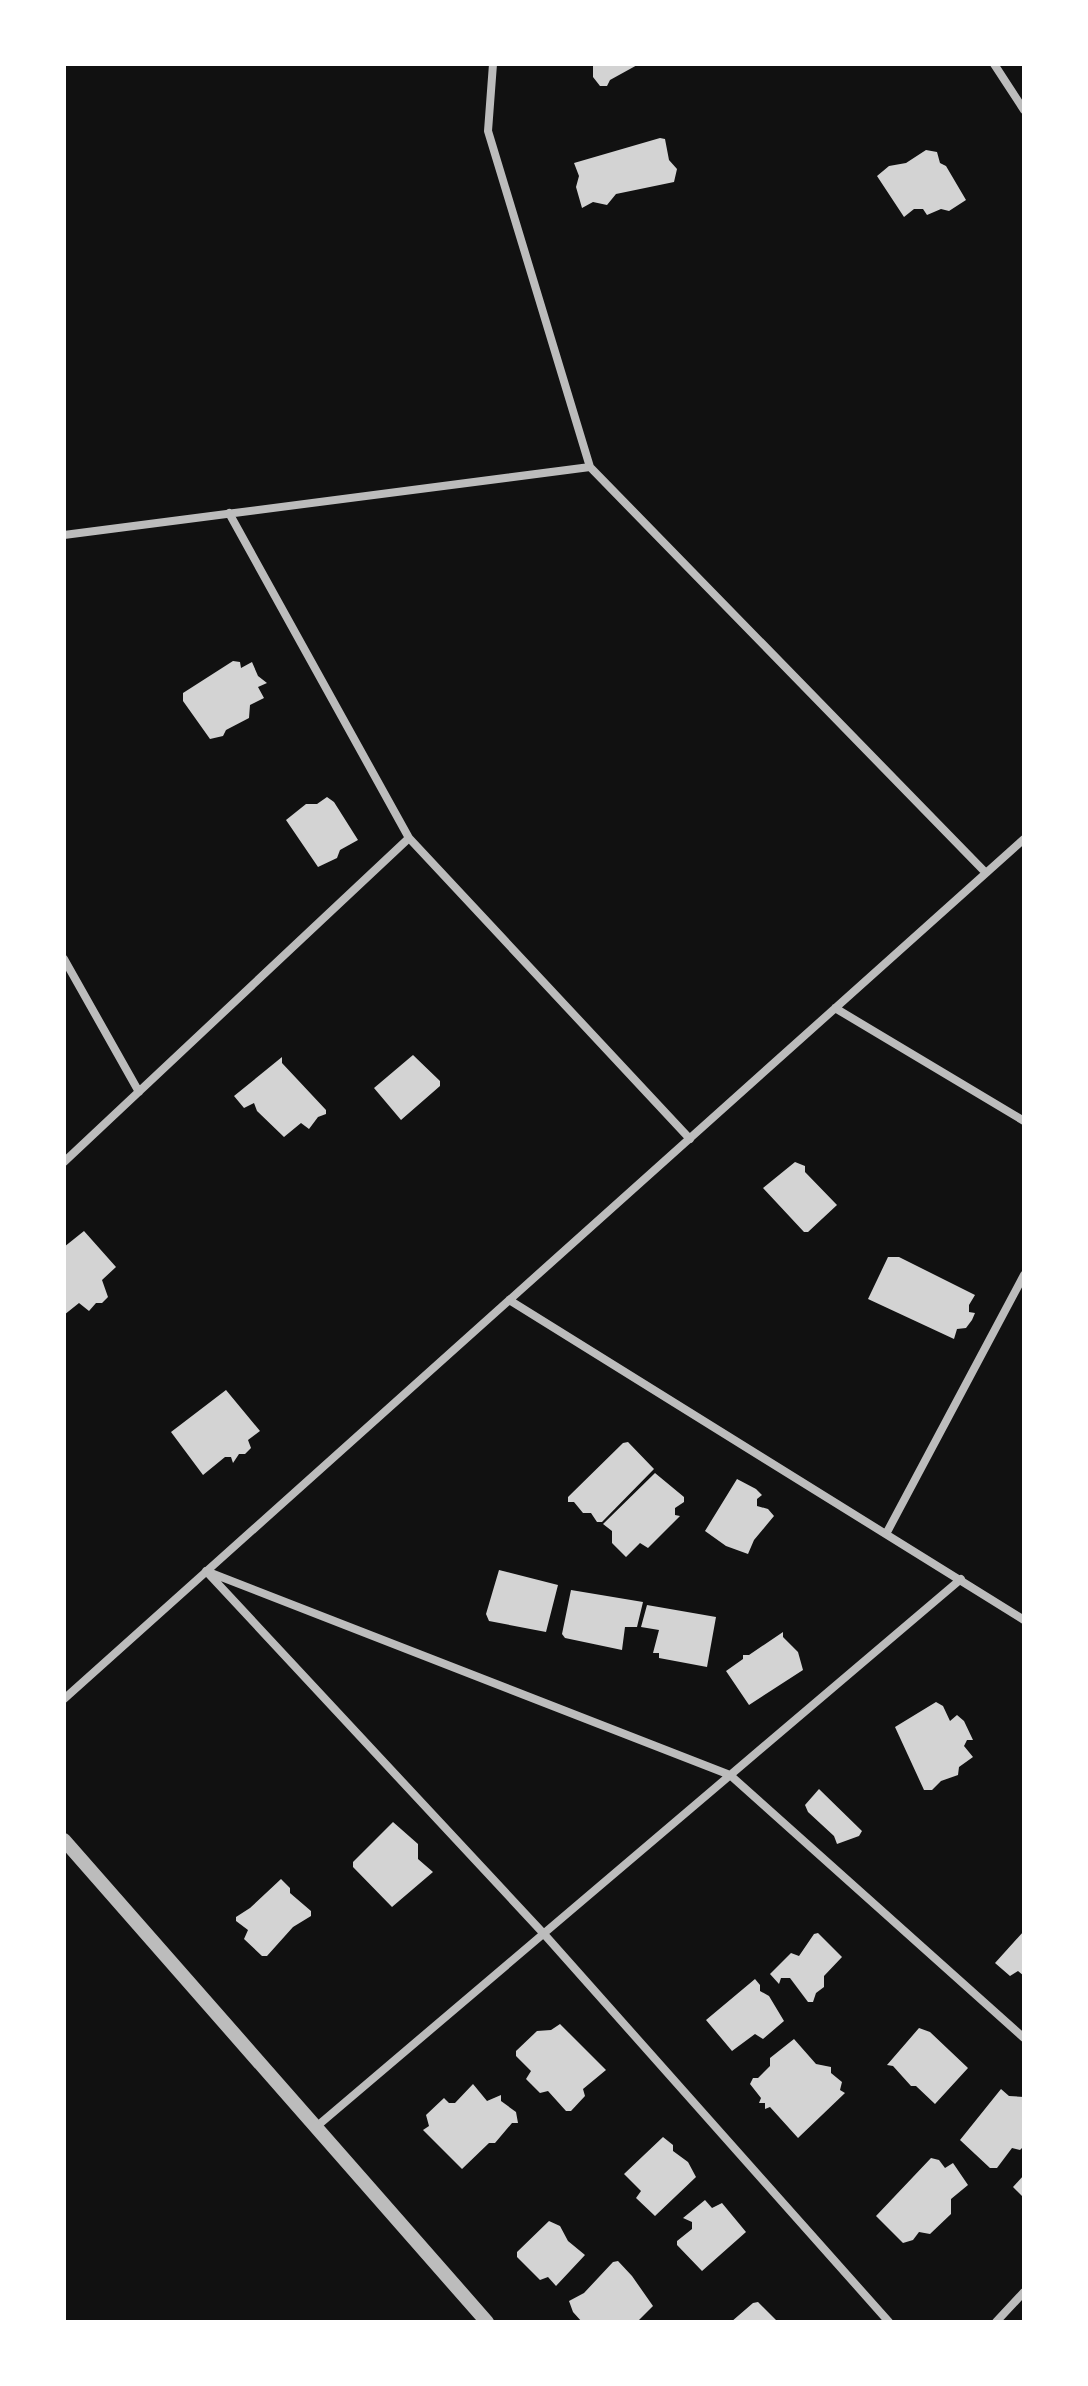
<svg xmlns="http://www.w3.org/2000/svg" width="1088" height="2386" viewBox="0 0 1088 2386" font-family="Signika,sans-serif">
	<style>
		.building { fill: #d3d3d3 }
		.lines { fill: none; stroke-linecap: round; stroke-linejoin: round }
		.minor { stroke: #bcbcbc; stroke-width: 8 }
		.tertiary { stroke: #bcbcbc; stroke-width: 14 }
	</style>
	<rect width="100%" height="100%" fill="#111"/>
	<path class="building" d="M593,64H639L610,80L607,86H600L593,77Z
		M660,138L665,139L669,160L677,169L674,182L616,194L607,205L593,202L582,208L576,187L579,176L574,163Z
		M926,150L937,152L940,163L946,166L966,200L949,211L941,209L927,215L923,209H914L904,217L877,176L889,166L906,163Z
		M233,661L240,662L241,668L252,662L258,676L267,683L258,687L264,698L250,705L249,718L226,730L223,736L210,739L183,701V693Z
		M327,797L334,802L358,840L340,850L337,858L318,867L286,820L306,804H317Z
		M413,1055L440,1081V1086L401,1120L374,1088Z
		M282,1057V1063L326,1110V1114L318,1117L309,1129L301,1123L284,1137L257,1111L254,1103L244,1108L234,1096Z
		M795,1162L805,1166V1172L837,1205L808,1232H804L763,1188Z
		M84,1231L116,1267L102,1280L108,1297L102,1303H96L89,1311L79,1303L64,1315V1247Z
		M888,1257H899L975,1295L969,1305V1312L975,1313L972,1320L966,1328L957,1329L954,1339L868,1299Z
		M226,1390L260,1431L248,1440L251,1448L245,1454H239L233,1463L231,1457H225L203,1475L171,1432Z
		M628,1442L654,1469L602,1522H597L591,1513H583L574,1502H568V1497L623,1443Z
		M655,1473L684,1497V1502L675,1508V1515L680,1516L648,1548L640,1543L626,1557L612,1543V1531L603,1524Z
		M737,1479L756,1489L762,1495L757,1499V1506L768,1509L774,1516L754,1540L748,1554L726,1546L705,1531Z
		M499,1570L558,1585L546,1632L489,1621L486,1614Z
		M571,1590L643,1602L637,1627H625L622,1650L565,1638L562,1634Z
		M647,1605L716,1617L707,1667L659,1658V1653H653L659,1630L641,1627Z
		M783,1632V1637L798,1652L803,1670L749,1705L726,1671L743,1659V1655H749Z
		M936,1702L943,1706L950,1721L957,1715L964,1721L973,1740H967L964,1746L973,1757L959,1767L958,1775L941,1781L932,1790H924L895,1727Z
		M819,1789L862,1831L859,1836L837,1844L834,1836L808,1812L805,1805Z
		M393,1822L418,1844V1859L433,1872L392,1907L353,1867V1862Z
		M281,1879L290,1888V1893L311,1911V1916L293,1927L267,1956H262L244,1939L248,1930L236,1921V1917L250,1908Z
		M1024,1931V1976L1018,1971L1010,1976L995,1963Z
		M818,1933L842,1957L824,1976V1987L816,1993L813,2002H808L790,1978H781L779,1984L770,1974L791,1953L799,1956L814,1934Z
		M755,1979L760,1985V1991L769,1996L784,2021L763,2039L755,2034L732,2051L706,2020Z
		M560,2024L606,2070L583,2089L585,2096L571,2111H566L548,2091L540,2093L526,2079L531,2071L516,2056V2051L537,2031L551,2030Z
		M919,2028L930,2032L968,2068L935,2104L916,2086H911L893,2066L887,2065Z
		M794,2039L816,2064L831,2067V2073L842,2082L840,2090L845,2093L798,2138L770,2107L765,2109V2103H759L761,2098L750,2084L753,2078H758L770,2066V2058Z
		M473,2084L487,2101L501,2095V2101L516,2112L518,2123H512L495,2143H489L462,2169L423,2130L429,2126L426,2115L444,2098L449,2103H455Z
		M1001,2089L1009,2096L1024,2097V2146L1020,2150L1012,2148L997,2168H990L960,2140Z
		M663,2137L673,2145V2151L688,2162L696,2177L655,2216L636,2198L641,2191L624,2174Z
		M931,2158L939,2160L945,2168L953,2163L968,2185L951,2199V2214L930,2234L919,2232L913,2240L903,2243L876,2216Z
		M1024,2175V2198L1013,2187Z
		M705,2200L712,2208L722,2203L746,2232L702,2271L677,2245V2241L692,2229V2222L683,2218Z
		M549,2221L560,2226L568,2241L585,2255L556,2286L548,2277L540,2280L517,2257V2252Z
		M618,2261L632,2276L653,2306L637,2322H582L573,2312L569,2301L584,2293L613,2262Z
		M758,2302L778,2322H731L753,2303Z"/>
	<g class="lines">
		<path class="minor" d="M493,64L488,131L590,467L986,873
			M994,64L1024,110
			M229,513L409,838L690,1139
			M64,535L590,467
			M64,959L139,1092
			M835,1008L1024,1121
			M64,1162L409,838
			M509,1300L1024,1620
			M886,1534L1024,1275
			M206,1571L544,1934L889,2322
			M211,1573L730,1775L1024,2038
			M64,1699L1024,839
			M316,2127L961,1579
			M996,2322L1024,2292"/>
		<path class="tertiary" d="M64,1840L487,2322"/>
	</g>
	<rect width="1088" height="2386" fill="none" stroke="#ffffff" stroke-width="132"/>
</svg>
